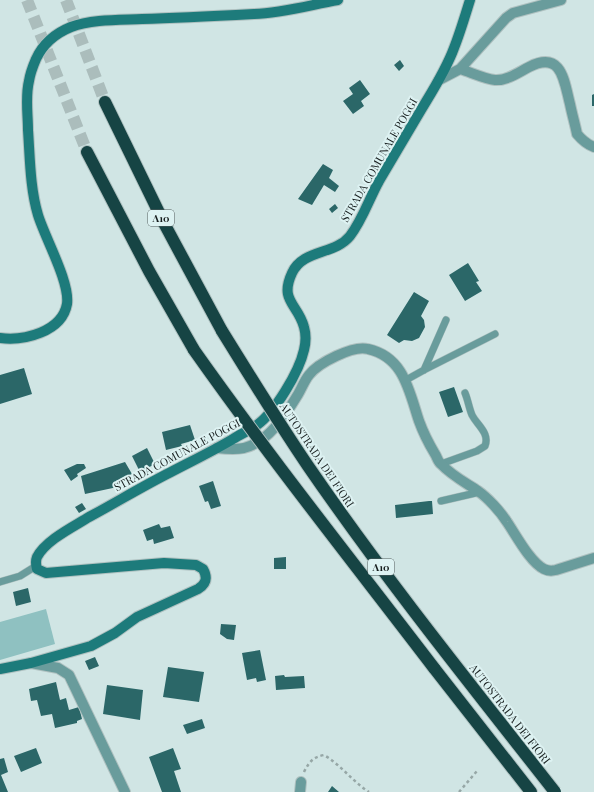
<svg xmlns="http://www.w3.org/2000/svg" width="594" height="792" viewBox="0 0 594 792" font-family="'Playfair Display',serif">
	<style>
		.green { fill: #8fc1c1 }
		.building { fill: #2b6768 }
		.lines { fill: none; stroke-linecap: round; stroke-linejoin: round }
		.motorway-tunnel { stroke: #abbdbc; stroke-width: 12; stroke-dasharray: 12 6; stroke-linecap: butt }
		.service-casing { stroke: #afc1c0; stroke-width: 8 }
		.minor-casing { stroke: #afc1c0; stroke-width: 12 }
		.secondary-casing { stroke: #afc1c0; stroke-width: 12 }
		.motorway-casing { stroke: #afc1c0; stroke-width: 14 }
		.path { stroke: #96a7a6; stroke-width: 2.5; stroke-dasharray: 3 3; stroke-linecap: butt }
		.service { stroke: #699c9c; stroke-width: 7 }
		.minor { stroke: #699c9c; stroke-width: 10 }
		.secondary { stroke: #1d7b7b; stroke-width: 10 }
		.motorway { stroke: #164444; stroke-width: 12 }
		.motorway-bridge-casing { stroke: #afc1c0; stroke-width: 14; stroke-linecap: butt }
		.motorway-bridge { stroke: #164444; stroke-width: 12 }
		.labels { text-anchor: middle; stroke-width: 4; stroke-linejoin: round; paint-order: stroke }
		.shield { fill: #ddf2f2; stroke: #525d5d; stroke-width: 1 }
		.shield-label { font-size: 10px; font-weight: bold; fill: #161d1d }
		.street-label { font-size: 11px; fill: #161d1d; stroke: #ddf2f2 }
	</style>
	<rect width="100%" height="100%" fill="#d0e5e4"/>
	<path class="green" d="M46,609L55,644L0,660V622Z"/>
	<path class="building" d="M400,60L404,66L399,71L394,65Z
		M360,80L370,94L361,101L364,106L353,114L343,101L353,94L349,88Z
		M594,94V106H592V95Z
		M323,164L333,170L329,178L339,186L335,192L324,185L312,205L298,199Z
		M335,204L338,208L332,213L329,209Z
		M468,263L479,281L476,282L482,291L465,301L449,275Z
		M414,292L429,301L421,316L424,320L425,327L419,338L412,341L404,340L399,343L387,335Z
		M24,368L32,394L0,404V375Z
		M454,387L463,412L448,417L439,392Z
		M190,425L195,440L181,444L182,446L166,450L162,432Z
		M147,448L155,464L140,472L132,456Z
		M125,462L132,474L120,479L122,486L85,494L81,476Z
		M77,464H84L86,468L77,474L78,476L71,481L64,470Z
		M213,481L221,506L211,509L208,501L205,502L199,486Z
		M429,501H432L433,514L396,518L395,505Z
		M82,503L86,509L79,513L75,507Z
		M159,524L161,528L170,526L174,538L154,544L153,539L147,541L143,530Z
		M286,557V569H274V558Z
		M28,588L31,602L16,606L13,592Z
		M221,624L236,625L234,640L227,639L220,634Z
		M260,650L266,680L257,682L256,678L247,680L242,653Z
		M95,657L99,666L89,670L85,661Z
		M168,667L204,672L199,702L163,697Z
		M284,675L285,677L304,676L305,688L276,690L275,676Z
		M56,682L60,700L66,698L69,710L79,707L82,719L77,721V723L55,728L52,714L41,716L37,700L31,701L29,689Z
		M107,685L143,690L140,720L103,714Z
		M202,719L205,728L187,734L183,725Z
		M36,748L42,763L21,772L14,756Z
		M173,748L181,769L174,771L181,792H162L149,757Z
		M4,758L8,772L1,775L8,792H0V759Z
		M332,786L339,792H328Z"/>
	<g class="lines">
		<path class="motorway-tunnel" d="M27,0L87,152
			M66,0L105,102"/>
		<g class="service-casing">
			<path id="service" d="M424,370L446,320
				M406,380L424,370L495,334
				M441,464L477,451L485,446C490,433 477,425 472,415C469,408 468,400 465,393
				M441,501L480,492
				M0,582L20,576L36,566"/>
		</g>
		<g class="minor-casing">
			<path id="minor" d="M460,69C470,72 485,79 495,80C507,81 519,72 529,67C562,50 564,81 570,104C572,114 575,124 577,134C582,140 586,144 594,147
				M439,80L460,69L506,18L513,13L561,0
				M217,448C226,449 235,450 244,448C268,442 285,416 297,396C301,390 304,381 309,375C318,363 353,345 368,349C404,357 409,391 419,421C423,432 429,444 435,454C437,457 438,462 441,464C451,475 466,483 478,491C488,498 500,511 507,522C516,535 530,562 544,569C548,571 552,571 556,570L594,558
				M31,663L58,668L69,675L125,792
				M300,792L301,782"/>
		</g>
		<g class="secondary-casing">
			<path id="secondary" d="M0,338C24,341 62,332 67,304C70,282 45,238 38,215C30,188 30,158 28,130C28,114 25,97 29,81C30,74 33,66 36,59C43,44 56,33 71,27C92,19 120,20 142,19C180,18 217,16 254,14C282,13 310,5 338,0
				M0,669L31,663L91,646L115,633L137,617L198,589C206,584 208,578 203,569L196,565L164,563L46,573L37,569C36,564 35,562 37,557C46,540 73,527 89,517C117,502 143,486 171,472C192,461 213,451 233,439C241,434 250,430 257,425C275,412 299,372 304,350C306,342 306,334 304,327C298,304 279,301 292,273C303,249 335,255 350,236C363,219 369,199 379,181C393,157 407,134 421,110C433,90 446,70 454,48C460,33 465,16 470,0"/>
		</g>
		<g class="motorway-casing">
			<path id="motorway" d="M105,102L165,225L222,331
				M87,152L149,271L194,350
				M434,668L531,792"/>
		</g>
		<path class="path" d="M304,772C309,762 313,757 324,755C341,765 352,781 369,792
			M459,792L477,771"/>
		<use href="#service" class="service"/>
		<use href="#minor" class="minor"/>
		<use href="#secondary" class="secondary"/>
		<use href="#motorway" class="motorway"/>
		<g class="motorway-bridge-casing">
			<path id="motorway-bridge" d="M222,331C250,376 278,422 308,466C385,578 471,685 555,792
				M194,350C271,459 353,562 434,668"/>
		</g>
		<use href="#motorway-bridge" class="motorway-bridge"/>
	</g>
	<g class="labels">
		<g class="shield">
			<rect x="148" y="210" width="26" height="16" rx="3"/>
			<rect x="368" y="559" width="26" height="16" rx="3"/>
		</g>
		<g class="shield-label">
			<text x="161" y="222">A10</text>
			<text x="381" y="571">A10</text>
		</g>
		<g class="street-label">
			<text transform="translate(379 160) rotate(-60)" y="4">STRADA COMUNALE POGGI</text>
			<text transform="translate(177 455) rotate(-28)" y="4">STRADA COMUNALE POGGI</text>
			<text transform="translate(317 455) rotate(56)" y="4">AUTOSTRADA DEI FIORI</text>
			<text transform="translate(510 714) rotate(52)" y="4">AUTOSTRADA DEI FIORI</text>
		</g>
	</g>
</svg>
